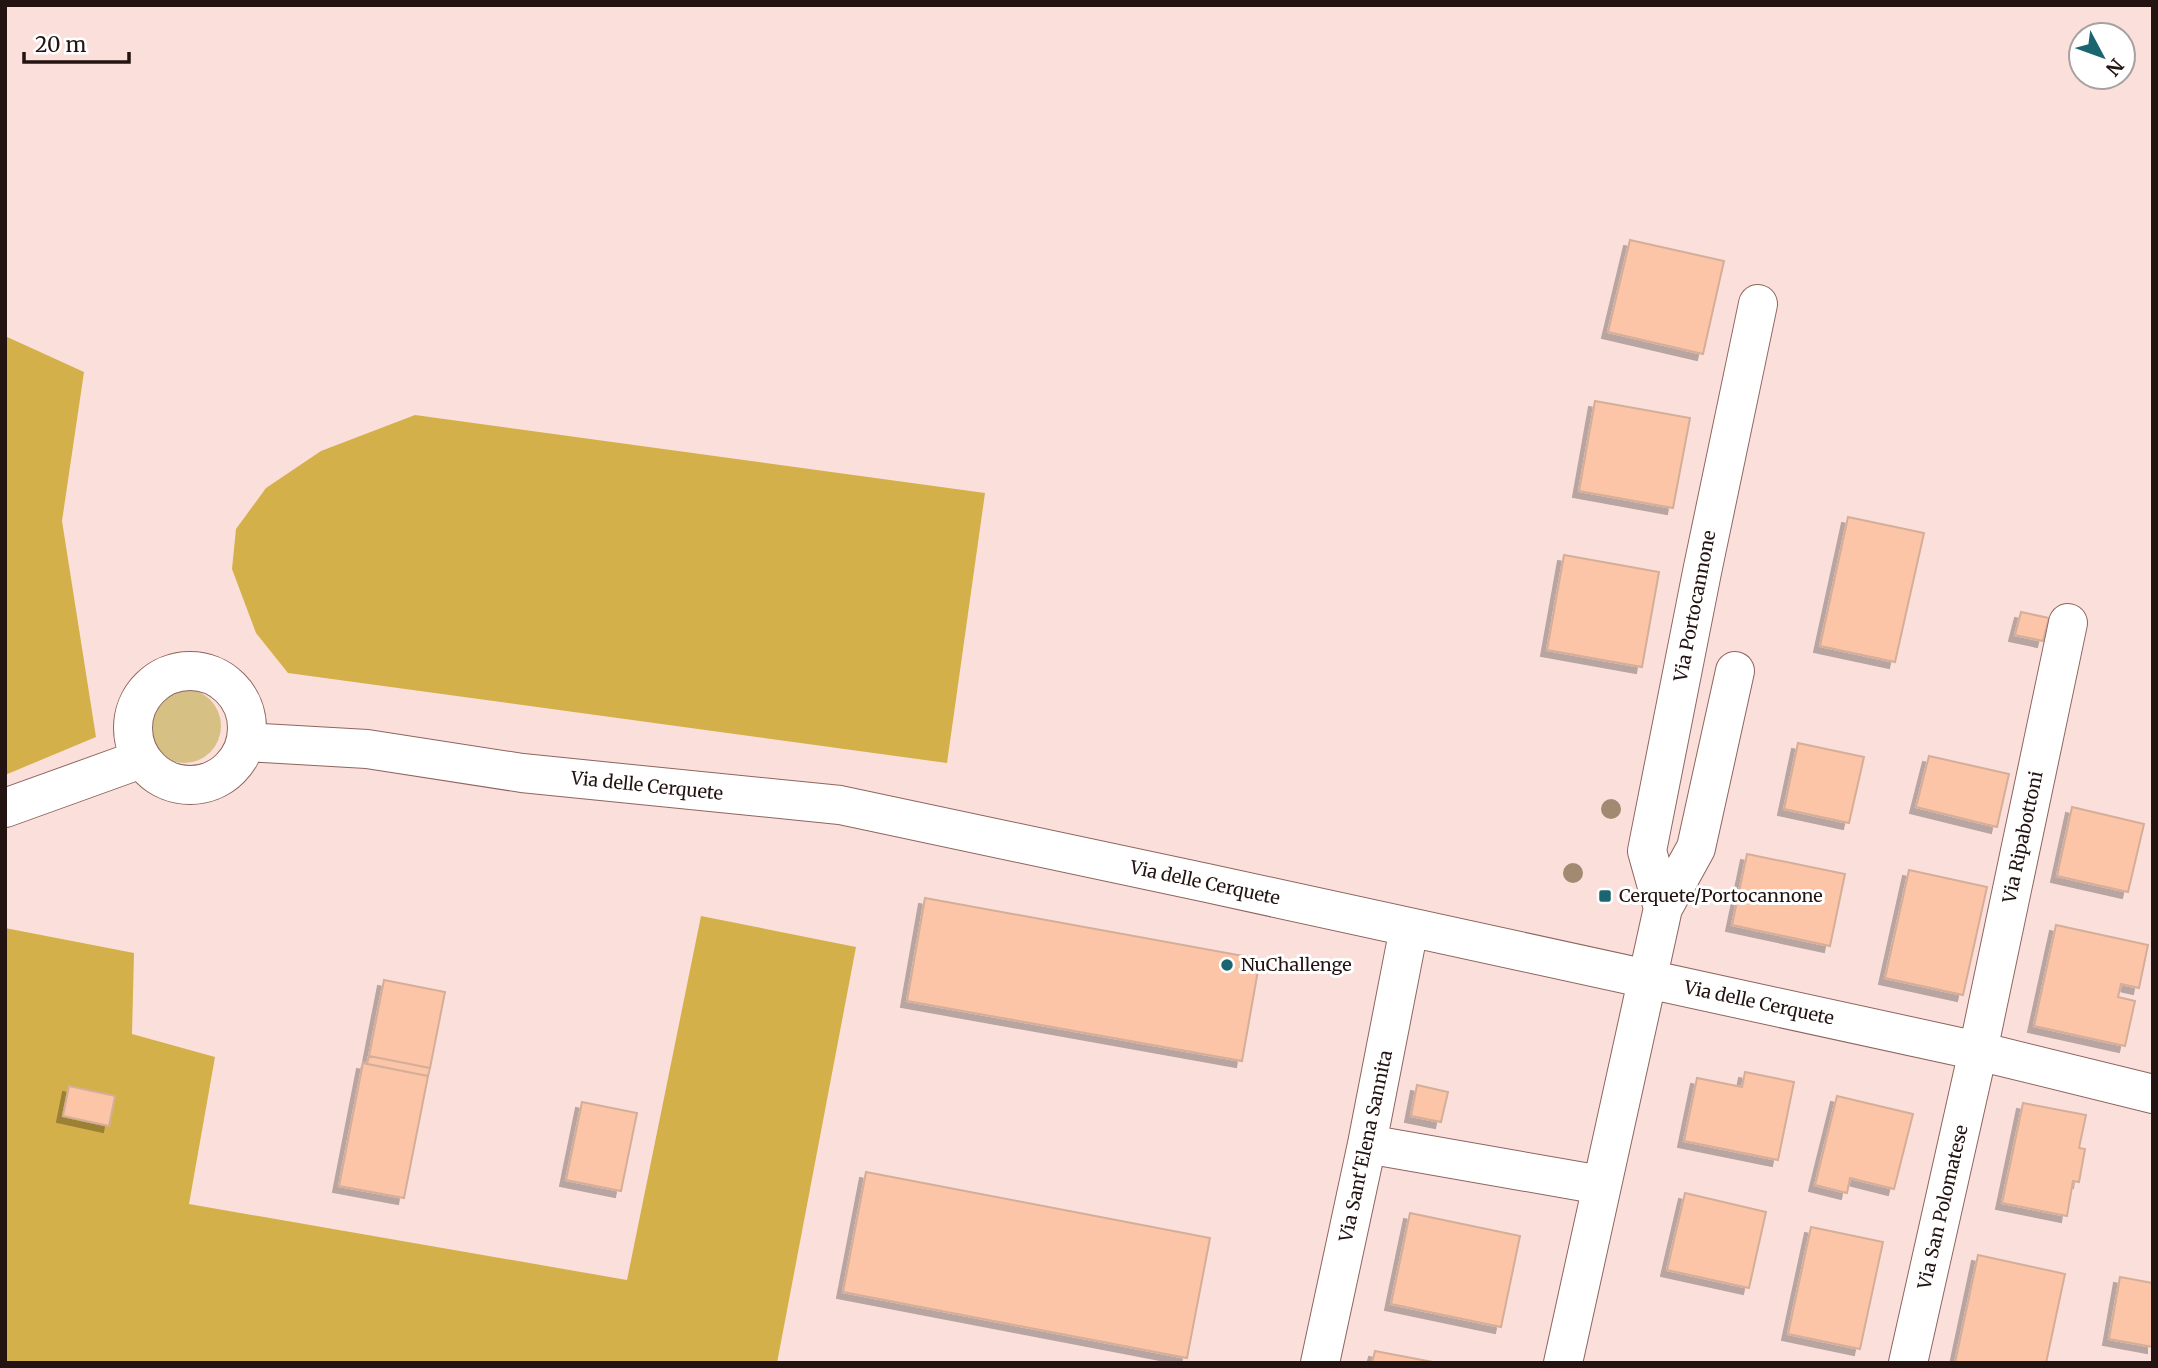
<svg xmlns="http://www.w3.org/2000/svg" width="2158" height="1368" viewBox="0 0 2158 1368" font-family="Merriweather,serif">
	<style>
		.green { fill: #d6c084 }
		.forest { fill: #d4b04a }
		.building { fill: #fcc5a7; stroke: #d5ae99; stroke-width: 2; filter: url(#shadow) }
		.lines { fill: none; stroke-linecap: round; stroke-linejoin: round }
		.minor-casing { stroke: #8e655e; stroke-width: 40 }
		.minor { stroke: #fff; stroke-width: 38 }
		.tree { fill: #a08b72 }
		.poi-dot { fill: #1a6570; stroke: #fff; stroke-width: 2.5 }
		.labels { text-anchor: middle; stroke-width: 6; stroke-linejoin: round; paint-order: stroke }
		.street-label { font-size: 18px; fill: #231311; stroke: #fff }
		.poi-label { font-size: 18px; fill: #231311; stroke: #fff; text-anchor: start }
	</style>
	<defs>
		<filter id="shadow"><feDropShadow dx="-6" dy="6" stdDeviation="0" flood-color="#0004"/></filter>
	</defs>
	<rect width="100%" height="100%" fill="#fbdfda"/>
	<path class="green" d="M147 726a37 37 0 1 1 74 0a37 37 0 1 1-74 0Z"/>
	<path class="forest" d="M5,336L84,372L62,521L96,737L5,775Z
		M415,415L985,493L947,763L288,673L256,633L232,569L236,529L266,488L321,451Z
		M701,916L856,947L777,1363H5V928L134,953L132,1034L215,1057L189,1204L627,1280Z"/>
	<path class="building" d="M1630,240L1724,261L1703,354L1608,332Z
		M1595,401L1690,418L1673,508L1579,491Z
		M1848,517L1924,533L1895,662L1820,646Z
		M1564,555L1659,572L1642,667L1547,650Z
		M2021,612L2049,618L2043,641L2015,635Z
		M1798,743L1864,757L1849,823L1784,809Z
		M1929,756L2009,774L1997,827L1916,807Z
		M2072,807L2144,824L2128,892L2057,876Z
		M1747,854L1845,874L1830,946L1732,925Z
		M1909,870L1987,887L1963,995L1885,978Z
		M925,898L1260,959L1242,1061L907,1001Z
		M2056,925L2148,945L2139,988L2121,984L2118,997L2135,1001L2125,1046L2034,1026Z
		M384,980L445,992L430,1068L369,1056Z
		M369,1056L430,1068L428,1076L367,1064Z
		M363,1063L428,1076L404,1198L339,1186Z
		M1745,1072L1794,1082L1778,1160L1684,1141L1697,1078L1742,1087Z
		M1417,1085L1448,1092L1441,1122L1411,1116Z
		M69,1086L115,1096L109,1126L63,1116Z
		M1837,1096L1913,1114L1894,1189L1850,1178L1847,1193L1815,1185Z
		M582,1102L637,1113L621,1191L566,1180Z
		M2023,1103L2086,1115L2079,1148L2085,1149L2079,1182L2073,1181L2067,1216L2002,1203Z
		M866,1172L1210,1238L1187,1358L843,1292Z
		M1685,1193L1766,1212L1749,1288L1667,1270Z
		M1410,1213L1520,1236L1501,1327L1391,1304Z
		M1811,1227L1883,1242L1860,1349L1788,1334Z
		M1978,1255L2065,1274L2046,1363H1955Z
		M2120,1277L2153,1283V1347L2109,1339Z
		M1375,1351L1438,1363H1372Z"/>
	<g class="lines">
		<g class="minor-casing">
			<path id="minor" d="M133 728a57 57 0 1 1 114 0a57 57 0 1 1-114 0Z
				M246,742L367,749L522,773L840,805L1207,883L1978,1051L2153,1094
				M5,808L141,759
				M1663,908L1696,848L1735,671
				M1367,1144L1601,1185
				M1320,1363L1367,1144L1409,928
				M1563,1363L1663,908L1647,851L1702,572L1758,304
				M1908,1363L1978,1051L2068,623"/>
		</g>
		<use href="#minor" class="minor"/>
	</g>
	<g class="tree">
		<circle cx="1611" cy="809" r="10"/>
		<circle cx="1573" cy="873" r="10"/>
	</g>
	<g class="poi-dot">
		<rect x="1598" y="889" width="14" height="14" rx="3.5"/>
		<circle cx="1227" cy="965" r="7"/>
	</g>
	<g class="labels">
		<g class="street-label">
			<text transform="translate(1695 606) rotate(-79)" y="6">Via Portocannone</text>
			<text transform="translate(647 786) rotate(6)" y="6">Via delle Cerquete</text>
			<text transform="translate(2023 837) rotate(-78)" y="6">Via Ripabottoni</text>
			<text transform="translate(1205 883) rotate(12)" y="6">Via delle Cerquete</text>
			<text transform="translate(1759 1003) rotate(12)" y="6">Via delle Cerquete</text>
			<text transform="translate(1366 1146) rotate(-78)" y="6">Via Sant'Elena Sannita</text>
			<text transform="translate(1943 1207) rotate(-77)" y="6">Via San Polomatese</text>
		</g>
		<g class="poi-label">
			<text x="1619" y="902">Cerquete/Portocannone</text>
			<text x="1241" y="971">NuChallenge</text>
		</g>
	</g>
	<rect width="2158" height="1368" fill="none" stroke="#231311" stroke-width="14"/>
	<g transform="translate(2102 56) rotate(131)"><circle r="33" fill="#ffffff" stroke="#a7a1a0" stroke-width="2"/>
	<path d="M0-5L12 26L0 18L-12 26Z" fill="#1a6570"/>
	<text y="-10" font-size="19" font-weight="bold" text-anchor="middle" fill="#231311">N</text>
	</g>
	<path d="M24 52v10h105v-10" fill="none" stroke="#231311" stroke-width="3.5"/>
	<text x="35" y="52" font-size="21" fill="#231311" stroke="#ffffff" stroke-width="5" paint-order="stroke">20 m</text>
</svg>
